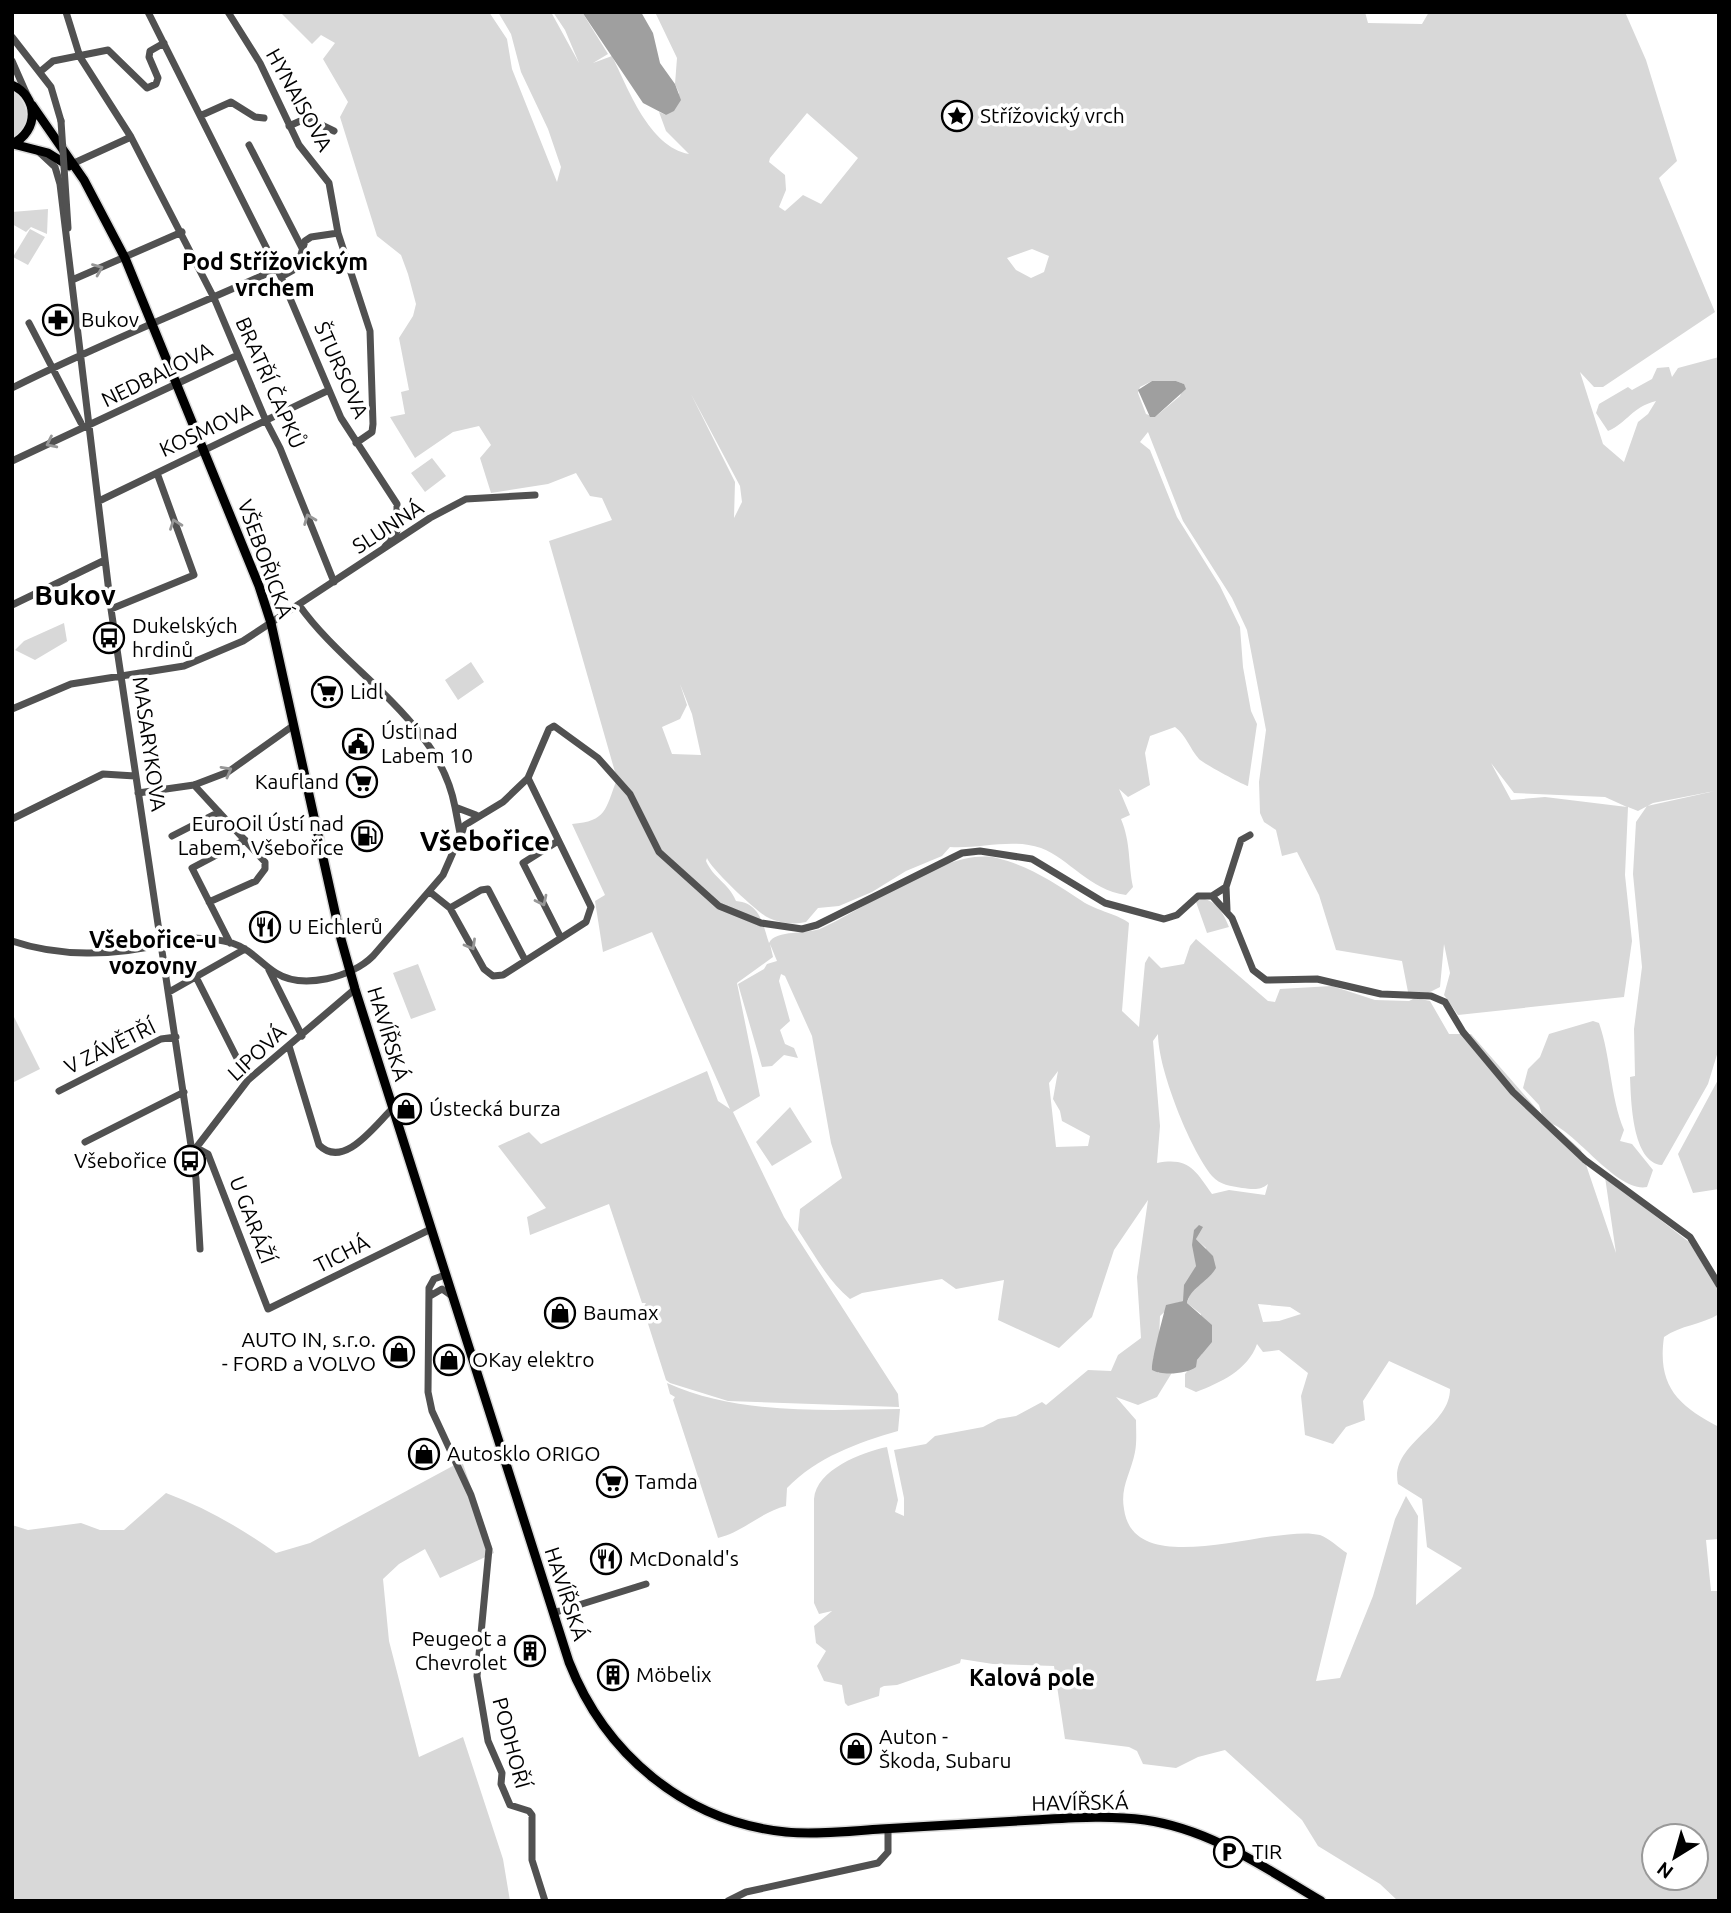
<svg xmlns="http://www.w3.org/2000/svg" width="1731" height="1913" viewBox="0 0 1731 1913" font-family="Ubuntu,sans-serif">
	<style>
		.green { fill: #d8d8d8; fill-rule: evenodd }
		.water { fill: #9f9f9f }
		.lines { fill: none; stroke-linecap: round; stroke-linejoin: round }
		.major-casing { stroke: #dbdbdb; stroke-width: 12 }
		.minor { stroke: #515151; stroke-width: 7 }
		.major { stroke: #000; stroke-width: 9 }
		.minor-bridge { stroke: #515151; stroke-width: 7 }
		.oneway { stroke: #979797 }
		.labels { text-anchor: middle; stroke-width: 7; stroke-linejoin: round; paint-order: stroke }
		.street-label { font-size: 21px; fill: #000; stroke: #fff }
		.poi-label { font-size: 21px; fill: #000; stroke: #fff; text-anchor: start }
		.neighbourhood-label { font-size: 23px; font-weight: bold; fill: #000; stroke: #fff }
		.district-label { font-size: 28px; font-weight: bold; fill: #000; stroke: #fff }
	</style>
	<rect width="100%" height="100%" fill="#fff"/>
	<path class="green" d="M280,12H489L507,39L512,69L557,182L561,167L548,129L521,72L511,34L498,12H551L579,63L565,30L553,12H582L608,54L593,63L612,56C628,88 649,147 689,154L666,131L659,112L666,115L679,93L675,84L677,58L655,12H1365L1368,23L1422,24L1429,12H1625L1646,60L1677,161L1659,178L1715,312L1603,387H1594L1580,372L1603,444L1624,462L1638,422L1648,414L1656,401C1632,407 1627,423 1608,431L1596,413L1599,404L1628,387L1632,390L1652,379L1657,368L1669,367L1672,377L1678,368L1719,357V1048L1708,1084L1662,1165C1632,1163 1631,1100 1630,1077L1635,1076L1634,1029L1642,967L1633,874L1636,822L1647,806L1715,791L1653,803L1638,811L1628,807L1625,875L1632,941L1624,997L1458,1015L1444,995L1450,973L1444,944L1440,987L1428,993L1408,992L1402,961L1336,950L1319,895L1297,852L1282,856L1276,830L1264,822L1260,813L1259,782L1266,730L1247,630L1232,598L1183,521L1148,432L1140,442L1150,450L1177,517L1220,586L1240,627L1243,667L1251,711L1257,724L1248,786C1243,785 1201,762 1199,759C1190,749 1186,735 1175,727L1150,736L1145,753L1150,785L1128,797L1119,789L1130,815L1121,819C1131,843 1128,863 1133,887L1126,895C1089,890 1070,859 1041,848C1012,838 980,849 950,847L942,856L906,871L872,892L839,906L818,908L806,922C794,925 778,923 767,917C757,912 711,869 707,858L706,861C714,879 728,882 736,901C761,903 763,926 769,943C776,929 808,935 822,928C865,909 950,846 997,858C1029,866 1055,883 1082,901C1095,910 1122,916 1129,923L1122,1011L1139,1027L1145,963L1149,956L1161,968L1184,964L1190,946L1196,939L1268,1001L1275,1002L1280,989L1332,986L1375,1000L1409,1001L1415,998L1430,1001L1449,1034H1471L1542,1115L1539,1105L1523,1088L1528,1069L1540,1057L1549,1034L1593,1021L1599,1023C1611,1057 1610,1096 1624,1130L1620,1141L1632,1144L1653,1170L1647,1187C1618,1193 1577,1133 1552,1124L1581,1150L1616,1253L1605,1177L1689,1242L1719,1291V1314C1701,1325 1681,1325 1664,1337C1657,1386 1678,1406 1719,1427V1539L1706,1540L1711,1591H1719V1901H1398L1380,1884L1318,1846L1302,1820L1225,1750L1198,1757L1176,1768L1143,1764L1137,1751L1129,1747L1065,1739L1054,1666L993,1664L961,1659L960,1663L897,1685L884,1686L880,1688L879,1696L848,1706L845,1703L842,1685L824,1681L817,1666L826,1651L816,1643L814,1626L832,1611L819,1614L814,1603V1499C816,1470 862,1452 887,1447L898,1500L895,1512L904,1516V1498L894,1450L926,1444L935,1436L983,1427L998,1419L1016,1416L1042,1402L1046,1405L1088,1370L1111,1371L1118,1355L1141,1338L1137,1277L1148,1200L1114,1250L1092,1317L1059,1348L998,1320L1004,1280L956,1289L942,1279L862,1293L850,1299C828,1281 814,1254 798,1230L800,1209L842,1178L831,1143L812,1036L785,976L781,974L779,981L790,1021L780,1030L785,1044L794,1048L798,1058L784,1055L772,1066L762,1067L738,984L764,969L767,964L777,961L770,944L773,957L737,983L760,1096L733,1112L784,1217L898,1394L899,1407L728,1401L670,1383L666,1380L643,1308L646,1303H642L609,1204L530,1235L527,1217L546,1208L498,1146L529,1132L541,1144L707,1071L718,1101L730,1109L652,932L603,952L595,901L605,895L572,824C607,821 605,810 617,779L549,541L612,520L602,498L590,496L576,473L548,484L491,493L480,458L491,445L479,426L453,432L415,458L390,417L405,414L401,392L409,390L399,338L413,316L416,304L408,274L401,255L377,236L340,117L348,102L323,59L335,43L321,35L312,44ZM807,113L858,158L821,204L803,195L785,211L779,207L786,190L785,175L769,162L770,158ZM1032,249L1049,256L1044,272L1031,278L1016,270L1007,258ZM1152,381H1176L1184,384L1180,396L1155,417L1146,414L1138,393L1140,387ZM691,394L740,486L742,502L734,518L735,482ZM680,684L692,714L701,755L672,754L662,727L680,719L687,705ZM1491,763L1514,793L1605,797L1627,807L1545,797L1511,800ZM1158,1034C1158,1069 1190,1149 1212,1176C1220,1185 1231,1186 1242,1188C1252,1189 1260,1191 1268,1184L1265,1195L1229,1190L1212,1194C1195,1170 1189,1157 1157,1163L1160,1126L1153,1041ZM1058,1071L1053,1099L1060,1111L1062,1121L1090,1136L1088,1146L1056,1147L1049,1083ZM1199,1228L1196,1239L1206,1248L1187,1303L1201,1314L1202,1354L1185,1374V1387L1196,1392C1220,1383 1248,1370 1257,1344L1263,1352L1279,1350L1308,1373L1301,1396L1305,1435L1333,1444L1346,1427L1365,1420L1363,1401L1389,1361L1450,1389C1450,1427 1389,1444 1398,1484L1422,1499L1427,1547L1462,1568L1416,1605L1418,1516L1406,1496L1395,1519L1373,1596L1340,1678L1316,1681L1347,1553C1339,1548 1329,1538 1320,1535C1274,1523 1134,1584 1124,1509C1120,1487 1131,1473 1135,1452C1137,1442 1136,1430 1136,1420L1116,1397L1138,1405L1157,1397L1173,1371L1158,1373L1153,1360L1159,1339L1160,1316L1173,1304L1183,1301L1196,1266L1194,1231ZM1258,1304L1290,1307L1301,1314L1279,1321L1263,1322ZM1654,1836H1696V1878H1654Z
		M12,90C30,103 33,126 12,138Z
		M48,209L47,234L31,227L26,232L12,224V212Z
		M30,229L45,237L28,265L13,257Z
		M432,458L446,476L425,492L411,473Z
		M64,623L67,641L35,660L15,650L24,641Z
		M471,662L484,682L458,700L445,680Z
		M1200,898C1216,900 1223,912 1229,927L1207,933L1196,902Z
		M418,964L436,1010L411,1019L393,973Z
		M12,1013L40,1069L12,1083Z
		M1719,1078V1189L1693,1193L1678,1154Z
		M790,1107L812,1142L772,1166L756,1142Z
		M667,1383C737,1415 824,1410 900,1409L898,1431C857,1443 817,1457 787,1488L786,1506C761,1512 743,1532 718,1538L673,1400L675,1397L670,1394Z
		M462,1461L494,1553L440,1578L425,1549L399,1564L383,1579L389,1641L419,1757L463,1737L503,1859L510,1901H12V1525L28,1530L81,1523L100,1530H124L166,1493C206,1508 241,1528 276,1553L310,1543Z"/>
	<path class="water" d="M582,12H641L653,33L660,63L675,84L681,100L674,111L666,115L643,103Z
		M1152,381H1176L1184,384L1186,389L1155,417H1150L1138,390Z
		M1199,1225L1203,1227L1196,1239L1213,1256L1216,1268C1208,1282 1190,1288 1187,1303L1212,1325V1342L1197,1360L1196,1367C1187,1374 1162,1376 1152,1370C1151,1361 1163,1317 1166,1305L1183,1301L1184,1285L1196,1266L1192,1245L1194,1230Z"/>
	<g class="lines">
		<g class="major-casing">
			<path id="major" d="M12,85C39,97 39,131 12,144
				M32,105L84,180L125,258L259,586L271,623L341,939L355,989L569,1662C605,1754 685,1822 786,1832C817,1835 850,1831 881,1829C932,1826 983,1823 1034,1820C1071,1818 1108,1815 1145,1820C1210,1829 1265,1868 1321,1901
				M13,144L48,153L69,166"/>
		</g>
		<path class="minor" d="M66,12L80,57L131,137L214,298L266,421L280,448L334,582
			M148,12L281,277L341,418L397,504V531L384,548
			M228,12L260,63L299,145L329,183L338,233L370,331L373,424L372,432L356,443
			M12,37L51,87L61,121
			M12,61L27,95
			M41,71L53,61L108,50L147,88L156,84L158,78L149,57L150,51L164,43
			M202,115L231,102L255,117L264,118
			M289,126L307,118L334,131
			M249,145L302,248
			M39,152L55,167L60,184L111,609L196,1179L200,1249
			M74,163L131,137
			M281,277L297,268L305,241L311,237L338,233
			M72,280L182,232
			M29,323L81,423
			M12,388C99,344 189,309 277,269
			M12,461L238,355
			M99,501L329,390
			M12,605L105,560
			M299,605C347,673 439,720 455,807L476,815
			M111,609L194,575L157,473
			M12,709L71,684L184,666L243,641L430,518L466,499L535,495
			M194,785L265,862V869L256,881L209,902
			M138,793L194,785L228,772L294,725
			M455,807L460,833
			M12,819L103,774L135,776
			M172,836L219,812
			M558,841L523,863L561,938
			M1226,887L1227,910
			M430,892L450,908L484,969L493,976L503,975L586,922L591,907L528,778
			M1212,896L1226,887L1241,840L1250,835
			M450,908L481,890L488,889L525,960
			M161,940C183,937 211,937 232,943C251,949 260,963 276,973C303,990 352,977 373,956L443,875L465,825L503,802L528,778L549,729L554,726L598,758L630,794L659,852L719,906L761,923L802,929L817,925L962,853L980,851L1032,859L1105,903L1164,919L1177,915L1198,896H1212L1232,918L1253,970L1266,980L1317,979L1381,994L1431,996L1445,1002L1463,1032L1513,1092L1585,1160L1690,1237L1719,1285
			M12,941C59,957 114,956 162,944
			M230,943L192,868L245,840
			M269,970L302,1036
			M196,977L248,1080
			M169,992L245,949
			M289,1046L319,1145C344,1170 375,1125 393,1108
			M59,1091L161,1039L176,1037
			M85,1142L184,1092
			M196,1148L248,1080L355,989
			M197,1148L208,1154L268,1309L431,1229
			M445,1275L434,1279L429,1288L428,1392L432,1411L471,1495L489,1549L477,1676L488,1741L502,1773L501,1784L510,1805L529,1811L532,1815V1860L545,1901
			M430,1296L442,1289L452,1296
			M553,1613L646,1584
			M728,1901L746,1892L878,1863L888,1852V1829"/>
		<use href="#major" class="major"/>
		<path class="minor-bridge" d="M61,121L68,228"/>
	</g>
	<defs><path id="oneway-chevron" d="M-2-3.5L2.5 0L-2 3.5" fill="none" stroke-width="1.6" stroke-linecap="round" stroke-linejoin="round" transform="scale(1.75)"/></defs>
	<g class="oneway">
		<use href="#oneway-chevron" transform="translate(98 269) rotate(-22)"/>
		<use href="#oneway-chevron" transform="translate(51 443) rotate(154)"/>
		<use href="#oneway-chevron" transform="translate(309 519) rotate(-112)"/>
		<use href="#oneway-chevron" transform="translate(175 524) rotate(-110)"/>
		<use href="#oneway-chevron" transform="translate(227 771) rotate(-29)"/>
		<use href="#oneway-chevron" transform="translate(542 901) rotate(64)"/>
		<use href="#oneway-chevron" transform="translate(471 945) rotate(60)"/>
	</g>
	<defs>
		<g id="sight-ring" transform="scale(1.575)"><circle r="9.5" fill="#fff" stroke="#000" stroke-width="1.5"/><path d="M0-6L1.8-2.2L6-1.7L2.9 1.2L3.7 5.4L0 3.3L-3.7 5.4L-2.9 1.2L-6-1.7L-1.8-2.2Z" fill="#000"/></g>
		<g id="pharmacy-ring" transform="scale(1.575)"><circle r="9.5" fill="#fff" stroke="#000" stroke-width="1.5"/><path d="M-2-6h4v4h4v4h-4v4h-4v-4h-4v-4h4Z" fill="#000"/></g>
		<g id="bus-ring" transform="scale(1.575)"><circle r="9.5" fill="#fff" stroke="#000" stroke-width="1.5"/><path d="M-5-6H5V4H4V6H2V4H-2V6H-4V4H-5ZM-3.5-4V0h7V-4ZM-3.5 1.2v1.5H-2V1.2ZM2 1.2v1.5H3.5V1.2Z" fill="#000"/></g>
		<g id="supermarket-ring" transform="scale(1.575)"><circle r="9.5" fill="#fff" stroke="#000" stroke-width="1.5"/><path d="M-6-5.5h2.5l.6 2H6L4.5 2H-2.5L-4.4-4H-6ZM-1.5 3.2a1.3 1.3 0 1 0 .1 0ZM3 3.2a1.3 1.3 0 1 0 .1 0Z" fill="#000"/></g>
		<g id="civic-ring" transform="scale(1.575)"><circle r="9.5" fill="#fff" stroke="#000" stroke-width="1.5"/><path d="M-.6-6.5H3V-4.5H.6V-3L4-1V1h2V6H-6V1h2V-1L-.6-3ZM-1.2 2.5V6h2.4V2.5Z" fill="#000"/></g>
		<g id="fuel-ring" transform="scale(1.575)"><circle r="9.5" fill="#fff" stroke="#000" stroke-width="1.5"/><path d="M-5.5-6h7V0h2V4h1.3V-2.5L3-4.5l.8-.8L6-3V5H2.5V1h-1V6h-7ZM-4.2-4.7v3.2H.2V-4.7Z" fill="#000"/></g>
		<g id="restaurant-ring" transform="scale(1.575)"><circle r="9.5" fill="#fff" stroke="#000" stroke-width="1.5"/><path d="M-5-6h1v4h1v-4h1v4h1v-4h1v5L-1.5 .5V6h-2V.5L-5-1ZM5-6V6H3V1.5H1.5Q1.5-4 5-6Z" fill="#000"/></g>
		<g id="shop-ring" transform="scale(1.575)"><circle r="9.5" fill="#fff" stroke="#000" stroke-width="1.5"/><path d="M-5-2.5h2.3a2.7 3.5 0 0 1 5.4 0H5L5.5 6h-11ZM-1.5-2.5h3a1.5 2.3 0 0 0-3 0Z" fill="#000"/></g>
		<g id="building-ring" transform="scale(1.575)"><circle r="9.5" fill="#fff" stroke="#000" stroke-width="1.5"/><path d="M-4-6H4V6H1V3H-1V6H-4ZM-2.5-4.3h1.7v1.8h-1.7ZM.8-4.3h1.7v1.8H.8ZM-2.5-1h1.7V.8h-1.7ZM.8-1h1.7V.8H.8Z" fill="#000"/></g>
		<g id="parking-ring" transform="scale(1.575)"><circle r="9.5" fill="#fff" stroke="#000" stroke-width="1.5"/><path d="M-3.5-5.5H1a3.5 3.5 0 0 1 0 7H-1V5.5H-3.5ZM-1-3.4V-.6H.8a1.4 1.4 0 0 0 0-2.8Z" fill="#000"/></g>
	</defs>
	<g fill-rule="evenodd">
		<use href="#sight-ring" x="957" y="116"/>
		<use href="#pharmacy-ring" x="58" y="320"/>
		<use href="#bus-ring" x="109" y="638"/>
		<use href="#supermarket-ring" x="327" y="692"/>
		<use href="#civic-ring" x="358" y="744"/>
		<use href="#supermarket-ring" x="362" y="782"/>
		<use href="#fuel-ring" x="367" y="836"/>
		<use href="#restaurant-ring" x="265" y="927"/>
		<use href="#shop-ring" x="406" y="1109"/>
		<use href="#bus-ring" x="190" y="1161"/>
		<use href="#shop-ring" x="560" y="1313"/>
		<use href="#shop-ring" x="399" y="1352"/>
		<use href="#shop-ring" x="449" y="1360"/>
		<use href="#shop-ring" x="424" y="1454"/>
		<use href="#supermarket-ring" x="612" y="1482"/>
		<use href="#restaurant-ring" x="606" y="1559"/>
		<use href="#building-ring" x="530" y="1651"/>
		<use href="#building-ring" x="613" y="1675"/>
		<use href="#shop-ring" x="856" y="1749"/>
		<use href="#parking-ring" x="1229" y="1852"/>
	</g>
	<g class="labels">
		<g class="street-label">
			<text transform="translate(299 100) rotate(61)" y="7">HYNAISOVA</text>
			<text transform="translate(341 370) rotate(66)" y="7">ŠTURSOVA</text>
			<text transform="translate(157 375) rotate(-26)" y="7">NEDBALOVA</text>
			<text transform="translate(270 383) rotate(66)" y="7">BRATŘÍ ČAPKŮ</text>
			<text transform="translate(206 430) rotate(-25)" y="7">KOSMOVA</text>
			<text transform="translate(388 527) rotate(-33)" y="7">SLUNNÁ</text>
			<text transform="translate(265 559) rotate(70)" y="7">VŠEBOŘICKÁ</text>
			<text transform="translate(149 744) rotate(82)" y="7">MASARYKOVA</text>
			<text transform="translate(388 1034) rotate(73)" y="7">HAVÍŘSKÁ</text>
			<text transform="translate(110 1047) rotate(-26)" y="7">V ZÁVĚTŘÍ</text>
			<text transform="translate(257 1053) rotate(-43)" y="7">LIPOVÁ</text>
			<text transform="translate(252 1220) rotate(69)" y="7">U GARÁŽÍ</text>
			<text transform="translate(342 1254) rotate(-27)" y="7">TICHÁ</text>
			<text transform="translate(566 1594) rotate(72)" y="7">HAVÍŘSKÁ</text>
			<text transform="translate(511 1743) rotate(75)" y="7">PODHOŘÍ</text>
			<text transform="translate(1080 1803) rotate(-1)" y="7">HAVÍŘSKÁ</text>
		</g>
		<g class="poi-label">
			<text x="980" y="123">Střížovický vrch</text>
			<text x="81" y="327">Bukov</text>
			<text x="132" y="633">Dukelských<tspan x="132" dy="24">hrdinů</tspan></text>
			<text x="350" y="699">Lidl</text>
			<text x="381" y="739">Ústí nad<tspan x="381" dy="24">Labem 10</tspan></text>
			<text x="339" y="789" text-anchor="end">Kaufland</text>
			<text x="344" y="831" text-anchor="end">EuroOil Ústí nad<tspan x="344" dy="24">Labem, Všebořice</tspan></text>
			<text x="288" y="934">U Eichlerů</text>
			<text x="429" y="1116">Ústecká burza</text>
			<text x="167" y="1168" text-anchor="end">Všebořice</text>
			<text x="583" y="1320">Baumax</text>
			<text x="376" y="1347" text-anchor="end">AUTO IN, s.r.o.<tspan x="376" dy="24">- FORD a VOLVO</tspan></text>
			<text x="472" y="1367">OKay elektro</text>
			<text x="447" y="1461">Autosklo ORIGO</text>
			<text x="635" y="1489">Tamda</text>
			<text x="629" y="1566">McDonald's</text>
			<text x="507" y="1646" text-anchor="end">Peugeot a<tspan x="507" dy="24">Chevrolet</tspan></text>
			<text x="636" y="1682">Möbelix</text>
			<text x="879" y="1744">Auton -<tspan x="879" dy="24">Škoda, Subaru</tspan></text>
			<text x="1252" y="1859">TIR</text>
		</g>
		<g class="neighbourhood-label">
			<text x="275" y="270">Pod Střížovickým<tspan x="275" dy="26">vrchem</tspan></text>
			<text x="153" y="948">Všebořice-u<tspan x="153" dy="26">vozovny</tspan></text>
			<text x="1032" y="1686">Kalová pole</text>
		</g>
		<g class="district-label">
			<text x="75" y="605">Bukov</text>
			<text x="485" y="851">Všebořice</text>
		</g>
	</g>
	<rect width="1731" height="1913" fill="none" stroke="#000000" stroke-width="28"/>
	<g transform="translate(1675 1857) rotate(217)"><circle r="33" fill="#ffffff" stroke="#999999" stroke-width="2"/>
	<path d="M0-5L12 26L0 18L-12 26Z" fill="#000000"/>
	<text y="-10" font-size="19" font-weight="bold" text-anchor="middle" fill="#000000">N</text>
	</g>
</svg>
